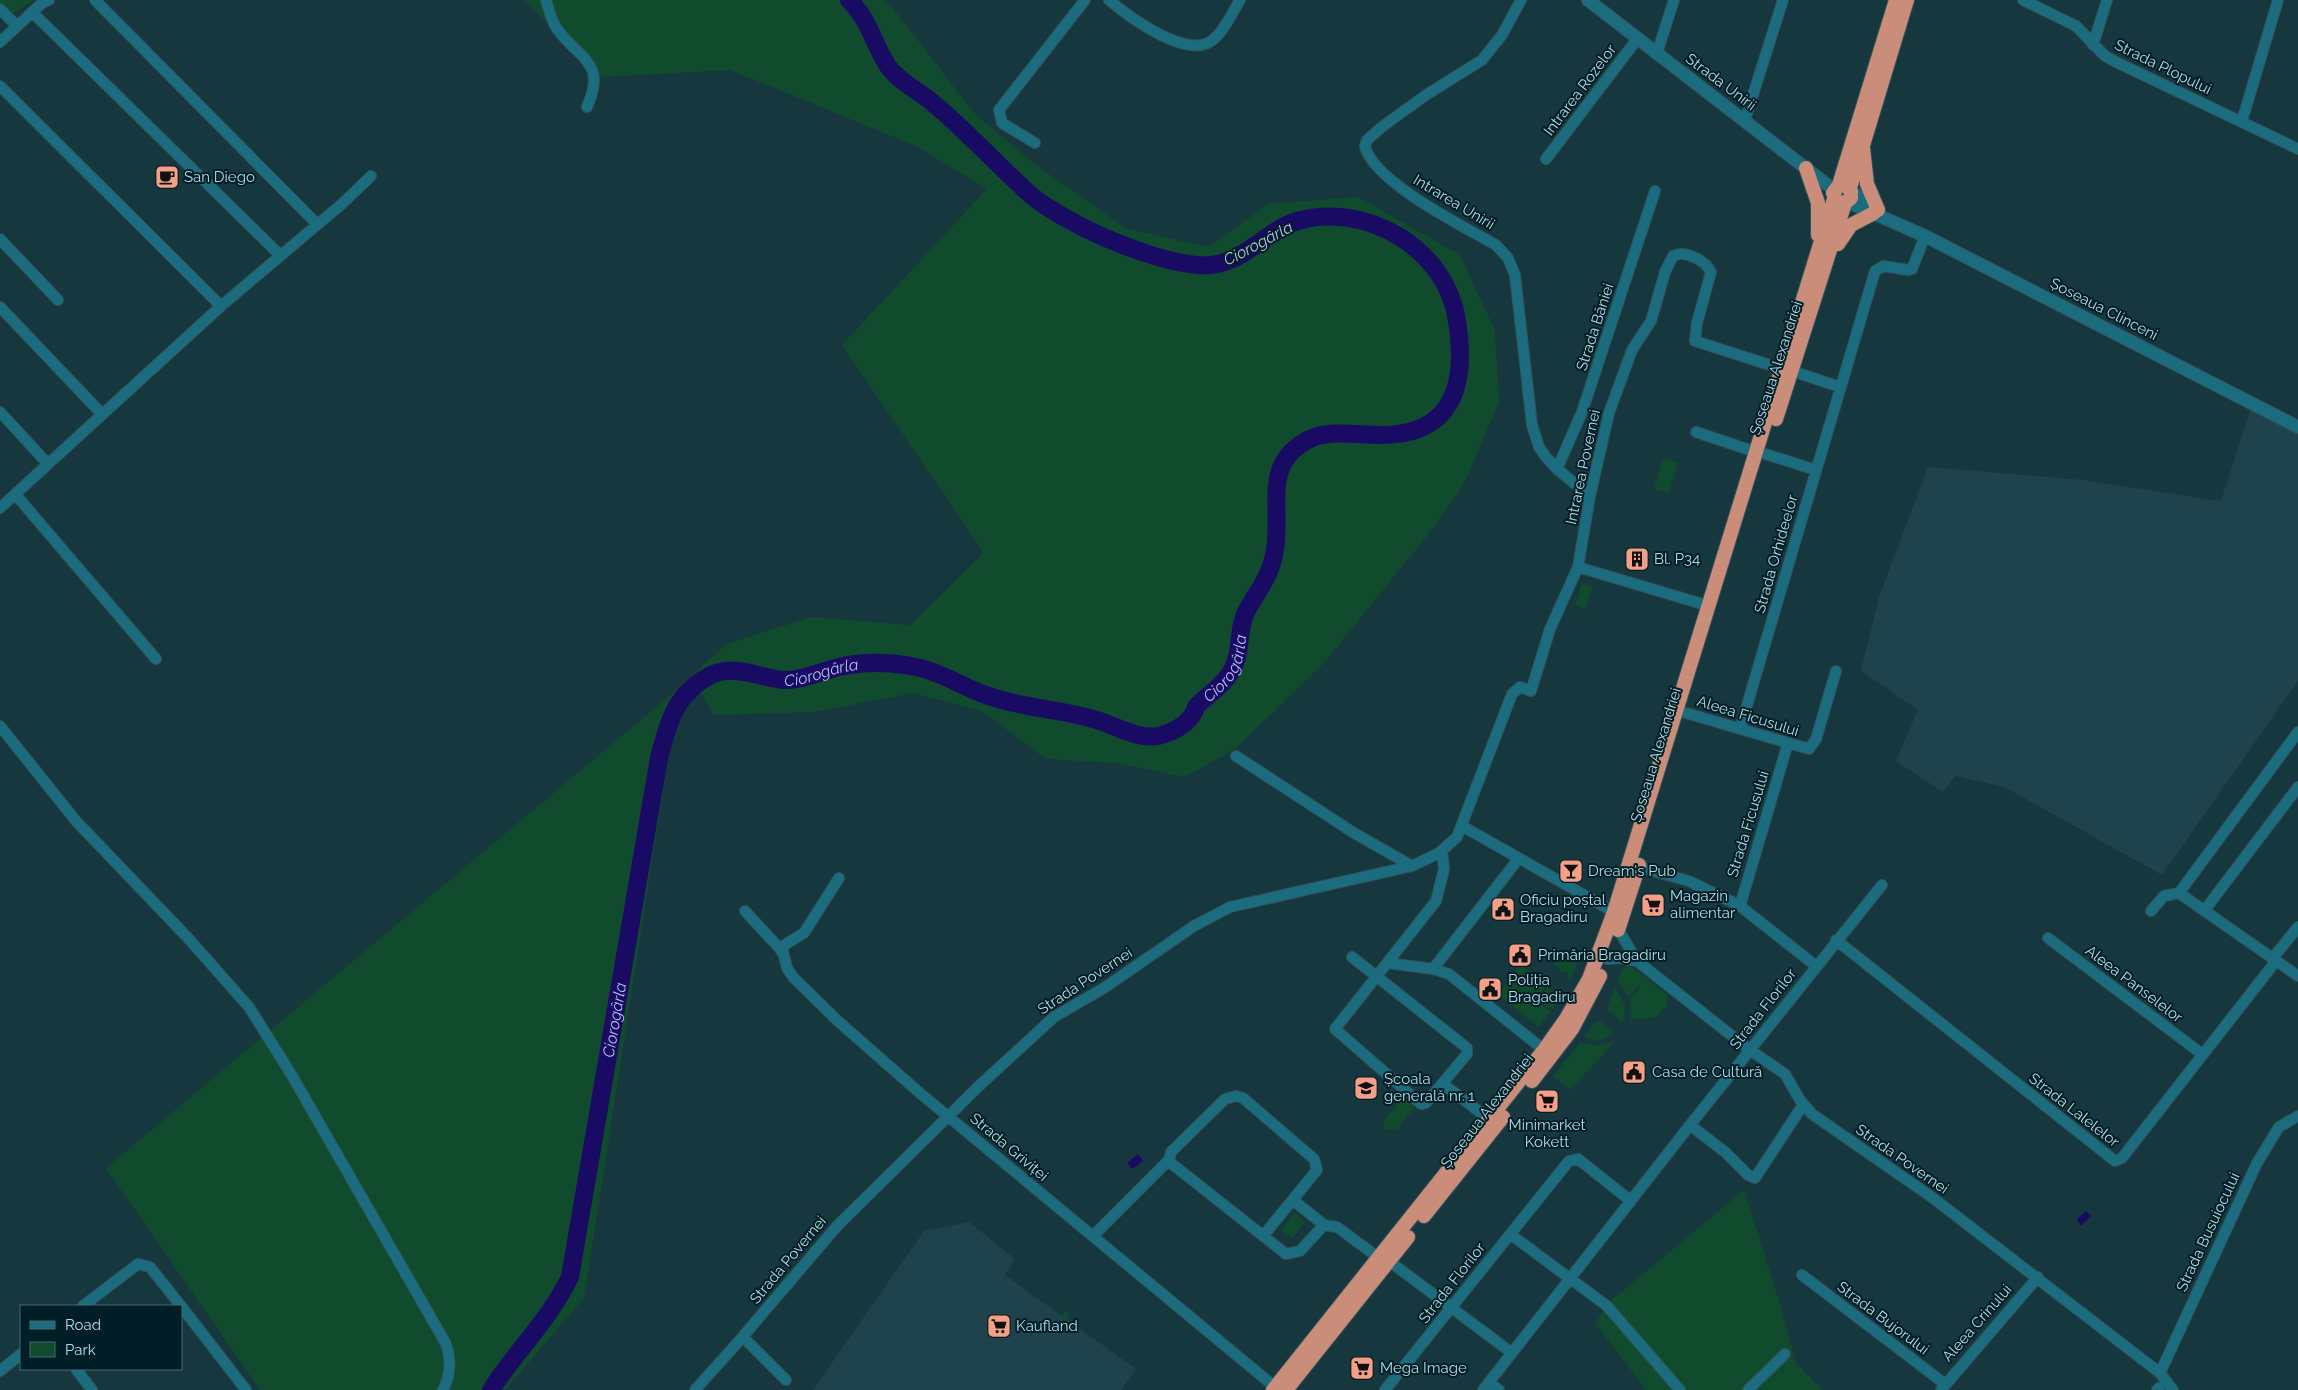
<svg xmlns="http://www.w3.org/2000/svg" width="2298" height="1390" viewBox="0 0 2298 1390" font-family="Raleway,sans-serif">
	<style>
		.built { fill: #1f434c }
		.green { fill: #114b2e }
		.water { fill: #190a63 }
		.lines { fill: none; stroke-linecap: round; stroke-linejoin: round }
		.river { stroke: #190a63; stroke-width: 18 }
		.minor-casing { stroke: #31535c; stroke-width: 12 }
		.secondary-casing { stroke: #31535c; stroke-width: 14 }
		.trunk-casing { stroke: #31535c; stroke-width: 16 }
		.minor { stroke: #1b6c7e; stroke-width: 10 }
		.secondary { stroke: #1b6c7e; stroke-width: 12 }
		.trunk { stroke: #ca8d7a; stroke-width: 14 }
		.labels { text-anchor: middle; stroke-width: 4; stroke-linejoin: round; paint-order: stroke }
		.street-label { font-size: 15px; fill: #b0dce8; stroke: #001e25 }
		.poi-label { font-size: 15px; fill: #b0dce8; stroke: #001e25; text-anchor: start }
		.water-label { font-size: 16px; font-style: italic; fill: #b6bfef; stroke: #001e25 }
	</style>
	<rect width="100%" height="100%" fill="#17373f"/>
	<path class="built" d="M2251,408L2298,428V681L2162,875L2004,787L1956,776L1943,792L1896,761L1918,710L1861,671L1879,597L1928,467L2082,480L2221,501Z
		M969,1222L1015,1259L1005,1275L1136,1369L1121,1390H813L924,1231Z"/>
	<path class="green" d="M0,0H34L11,15L0,4Z
		M524,0H884L892,7L975,114L1040,168L1127,229L1209,247L1268,204L1358,197L1460,255L1495,331L1499,402L1464,484L1435,526L1323,664L1235,749L1185,777L1116,763L1046,759L982,711L913,693L815,712L714,715L699,689L679,688L584,1298L505,1390H260L106,1168L679,688L726,644L812,617L910,625L984,553L842,345L987,189L916,146L730,70L603,77Z
		M1663,458L1678,462L1669,493L1654,489Z
		M1582,584L1593,587L1585,609L1575,605Z
		M1553,947L1577,964L1571,979L1568,977V973L1560,971V967L1555,966L1553,961L1545,959Z
		M1628,964L1667,994V1005L1656,1017L1631,1020L1630,1000L1640,988L1637,986L1629,997L1617,981L1625,965Z
		M1521,965L1548,983L1539,995L1535,993L1530,1002L1539,1008L1541,1005L1551,1011L1539,1027L1498,995Z
		M1549,985L1550,990L1562,995L1552,1009L1542,1003L1545,999L1541,996Z
		M1615,986L1625,1006L1623,1023L1607,1009Z
		M1600,1021L1614,1032C1606,1042 1595,1041 1584,1037L1595,1022Z
		M1615,1041C1600,1059 1585,1073 1570,1090L1553,1076L1581,1042L1596,1045Z
		M1405,1096L1416,1106L1397,1129L1386,1130L1383,1125L1384,1120Z
		M1744,1190L1781,1307L1796,1363L1823,1390H1646L1595,1323L1613,1299Z
		M1294,1213L1305,1222L1292,1238L1281,1230Z
		M1064,1310L1069,1314L1068,1324L1065,1322L1063,1326L1070,1331L1073,1328L1071,1334L1062,1325Z"/>
	<path class="water" d="M1138,1154L1143,1161L1132,1169L1127,1163Z
		M2086,1211L2091,1216L2081,1226L2077,1219Z"/>
	<g class="lines">
		<path class="river" id="s1" d="M491,1390C516,1351 550,1319 570,1277L659,758C663,743 667,726 674,712C682,694 705,673 725,671C745,669 764,678 783,680C802,681 821,671 839,667C865,661 891,662 916,667C942,672 964,688 989,696C1022,708 1059,709 1093,719C1114,724 1136,740 1158,736C1170,733 1183,727 1191,717C1201,703 1189,713 1202,701C1217,688 1232,678 1237,657C1241,640 1239,625 1247,610C1259,589 1272,574 1275,549C1282,505 1261,461 1312,438C1332,430 1358,435 1379,435C1454,436 1467,384 1457,321C1447,249 1366,201 1297,221C1267,230 1245,262 1211,265C1181,268 1128,248 1099,235C1079,226 1049,210 1032,196C998,166 968,132 933,103C919,91 898,81 888,66C873,44 870,20 849,0"/>
		<g class="minor-casing">
			<path id="minor" d="M95,0L317,224
				M546,0C549,10 551,20 557,29C580,60 607,62 587,107
				M1109,0C1129,17 1181,55 1208,43C1222,36 1232,13 1240,0
				M1521,0L1502,35L1482,60L1426,95L1383,126L1367,140L1365,146C1373,182 1465,227 1496,245L1508,258L1515,275L1532,425L1539,447L1546,457L1557,469L1590,496
				M2023,0L2076,26L2105,56L2118,63L2298,149
				M0,9L17,26
				M32,12L280,255
				M0,42L42,3L49,0
				M2093,45L2107,0
				M1657,53L1674,0
				M0,86L221,306
				M1745,120L1783,0
				M2242,121L2278,0
				M1035,143L1002,123L999,110L1085,0
				M1546,159L1638,38
				M0,239L58,300
				M0,307L102,414
				M1792,371L1840,387
				M0,412L48,464
				M1696,432L1756,452
				M1765,454L1816,470
				M1557,469L1582,412L1655,191
				M15,494L156,659
				M0,508L221,306L343,203L371,176
				M1578,567L1709,606
				M1686,713L1809,749L1816,739L1836,671
				M0,726L76,821L188,938L249,1007L291,1074L445,1342C452,1359 451,1374 443,1390
				M1740,729L1875,271L1883,266L1908,270L1912,269L1925,236
				M1236,756L1354,833L1412,866
				M1462,826L1614,912
				M1638,867L1689,881L1740,906L1816,966
				M2179,893L2298,732
				M1740,906L1788,743
				M745,911L783,952L787,968L793,977L839,1022L921,1094L1275,1387
				M2151,911L2164,896L2179,893L2298,976
				M2204,911L2298,787
				M1618,929L1637,961L1750,1050L1785,1074L1800,1100L1812,1114L1933,1198L2160,1373L2173,1390
				M2048,938L2202,1054
				M1836,940L2115,1161L2122,1158L2276,961
				M781,951L786,944L804,933L839,878
				M1352,957L1467,1048V1054L1426,1103L1421,1104L1335,1029L1436,901L1444,869L1442,851
				M1607,959L1621,958L1637,961
				M2272,959L2298,927
				M1388,963L1433,969L1449,974L1544,1050
				M1433,969L1519,858
				M1443,1084L1489,1119
				M1690,1125L1725,1152L1748,1175L1755,1178L1803,1105
				M1169,1160L1172,1164L1286,1254L1300,1251L1324,1225
				M1293,1200L1324,1225
				M1324,1225L1337,1227L1379,1258
				M1510,1234L1607,1306L1680,1390
				M1093,1236L1169,1160L1171,1152L1225,1099L1236,1096L1243,1098L1314,1159L1317,1170L1263,1236
				M1389,1261L1512,1353
				M1802,1275L1945,1384
				M83,1306L138,1264L150,1267L181,1306
				M181,1306L246,1390
				M743,1337L786,1380
				M76,1369L92,1390
				M0,1371L21,1354
				M2160,1373L2257,1163L2279,1127L2298,1116
				M1489,1382L1499,1390
				M695,1390L739,1341L838,1225L980,1085L1054,1017L1104,988L1194,926L1230,907L1412,866L1439,853L1457,837L1512,694L1520,687L1531,691L1550,629L1578,567L1590,496L1609,413L1632,350L1651,321L1665,272L1673,256C1685,250 1705,260 1711,272L1697,323L1695,341L1782,369
				M1385,1390L1569,1161L1578,1159L1631,1201
				M1483,1390L1690,1125L1882,885
				M1748,1390L1785,1354
				M1941,1390L2038,1277
				M2157,1390L2159,1388"/>
		</g>
		<g class="secondary-casing">
			<path id="secondary" d="M1588,0L1834,190
				M1851,191L1876,208
				M1848,202L1925,236L2298,427"/>
		</g>
		<g class="trunk-casing">
			<path id="trunk" d="M1863,148L1867,184L1878,210
				M1806,168L1818,203V235
				M1839,185H1845L1851,191V198L1845,203L1837,202L1833,193L1839,185L1896,0
				M1850,188L1907,0
				M1838,244L1851,225L1874,213
				M1776,419L1845,203
				M1618,930L1639,865
				M1532,1081L1572,1029L1600,976
				M1424,1216L1503,1117
				M1273,1390L1544,1050L1566,1019L1589,979L1614,912L1834,199
				M1286,1390L1408,1237"/>
		</g>
		<use href="#minor" class="minor"/>
		<use href="#secondary" class="secondary"/>
		<use href="#trunk" class="trunk"/>
	</g>
	<defs>
		<g id="cafe-square" transform="scale(1.25)"><rect x="-9" y="-9" width="18" height="18" rx="4" fill="#f49f86" stroke="#001e25"/><path d="M-5.5-4.5H6V0H3Q3 3.5 0 3.5H-2.5Q-5.5 3.5-5.5 0ZM3-3.2v2h1.7v-2ZM-6 4.5H4V6H-6Z" fill="#111"/></g>
		<g id="building-square" transform="scale(1.25)"><rect x="-9" y="-9" width="18" height="18" rx="4" fill="#f49f86" stroke="#001e25"/><path d="M-4-6H4V6H1V3H-1V6H-4ZM-2.5-4.3h1.7v1.8h-1.7ZM.8-4.3h1.7v1.8H.8ZM-2.5-1h1.7V.8h-1.7ZM.8-1h1.7V.8H.8Z" fill="#111"/></g>
		<g id="bar-square" transform="scale(1.25)"><rect x="-9" y="-9" width="18" height="18" rx="4" fill="#f49f86" stroke="#001e25"/><path d="M-6-5H6L.8 .8V4.5H3.5V6h-7V4.5H-.8V.8Z" fill="#111"/></g>
		<g id="supermarket-square" transform="scale(1.25)"><rect x="-9" y="-9" width="18" height="18" rx="4" fill="#f49f86" stroke="#001e25"/><path d="M-6-5.5h2.5l.6 2H6L4.5 2H-2.5L-4.4-4H-6ZM-1.5 3.2a1.3 1.3 0 1 0 .1 0ZM3 3.2a1.3 1.3 0 1 0 .1 0Z" fill="#111"/></g>
		<g id="civic-square" transform="scale(1.25)"><rect x="-9" y="-9" width="18" height="18" rx="4" fill="#f49f86" stroke="#001e25"/><path d="M-.6-6.5H3V-4.5H.6V-3L4-1V1h2V6H-6V1h2V-1L-.6-3ZM-1.2 2.5V6h2.4V2.5Z" fill="#111"/></g>
		<g id="school-square" transform="scale(1.25)"><rect x="-9" y="-9" width="18" height="18" rx="4" fill="#f49f86" stroke="#001e25"/><path d="M0-5L7-2L0 1L-7-2ZM-4 1L0 2.5L4 1V4Q0 6-4 4Z" fill="#111"/></g>
	</defs>
	<g fill-rule="evenodd">
		<use href="#cafe-square" x="167" y="177"/>
		<use href="#building-square" x="1637" y="559"/>
		<use href="#bar-square" x="1571" y="871"/>
		<use href="#supermarket-square" x="1653" y="905"/>
		<use href="#civic-square" x="1503" y="909"/>
		<use href="#civic-square" x="1520" y="955"/>
		<use href="#civic-square" x="1490" y="989"/>
		<use href="#civic-square" x="1634" y="1072"/>
		<use href="#school-square" x="1366" y="1088"/>
		<use href="#supermarket-square" x="1547" y="1101"/>
		<use href="#supermarket-square" x="999" y="1326"/>
		<use href="#supermarket-square" x="1362" y="1368"/>
	</g>
	<g class="labels">
		<g class="street-label">
			<text transform="translate(2163 67) rotate(26)" y="5">Strada Plopului</text>
			<text transform="translate(1721 82) rotate(37)" y="5">Strada Unirii</text>
			<text transform="translate(1580 90) rotate(-53)" y="5">Intrarea Rozelor</text>
			<text transform="translate(1454 202) rotate(31)" y="5">Intrarea Unirii</text>
			<text transform="translate(2104 309) rotate(27)" y="5">Șoseaua Clinceni</text>
			<text transform="translate(1595 327) rotate(-72)" y="5">Strada Băniei</text>
			<text transform="translate(1776 368) rotate(-72)" y="5">Șoseaua Alexandriei</text>
			<text transform="translate(1583 467) rotate(-78)" y="5">Intrarea Povernei</text>
			<text transform="translate(1776 554) rotate(-74)" y="5">Strada Orhideelor</text>
			<text transform="translate(1748 716) rotate(17)" y="5">Aleea Ficusului</text>
			<text transform="translate(1656 755) rotate(-73)" y="5">Șoseaua Alexandriei</text>
			<text transform="translate(1748 824) rotate(-73)" y="5">Strada Ficusului</text>
			<text transform="translate(1085 981) rotate(-33)" y="5">Strada Povernei</text>
			<text transform="translate(2134 984) rotate(37)" y="5">Aleea Panselelor</text>
			<text transform="translate(1763 1009) rotate(-52)" y="5">Strada Florilor</text>
			<text transform="translate(2074 1110) rotate(38)" y="5">Strada Lalelelor</text>
			<text transform="translate(1487 1111) rotate(-52)" y="5">Șoseaua Alexandriei</text>
			<text transform="translate(1009 1147) rotate(40)" y="5">Strada Griviței</text>
			<text transform="translate(1902 1159) rotate(35)" y="5">Strada Povernei</text>
			<text transform="translate(2208 1232) rotate(-65)" y="5">Strada Busuiocului</text>
			<text transform="translate(788 1260) rotate(-50)" y="5">Strada Povernei</text>
			<text transform="translate(1452 1283) rotate(-52)" y="5">Strada Florilor</text>
			<text transform="translate(1883 1318) rotate(37)" y="5">Strada Bujorului</text>
			<text transform="translate(1977 1323) rotate(-49)" y="5">Aleea Crinului</text>
		</g>
		<g class="poi-label">
			<text x="184" y="182">San Diego</text>
			<text x="1654" y="564">Bl. P34</text>
			<text x="1588" y="876">Dream's Pub</text>
			<text x="1670" y="901">Magazin<tspan x="1670" dy="17">alimentar</tspan></text>
			<text x="1520" y="905">Oficiu poștal<tspan x="1520" dy="17">Bragadiru</tspan></text>
			<text x="1538" y="960">Primăria Bragadiru</text>
			<text x="1508" y="985">Poliția<tspan x="1508" dy="17">Bragadiru</tspan></text>
			<text x="1652" y="1077">Casa de Cultură</text>
			<text x="1384" y="1084">Școala<tspan x="1384" dy="17">generală nr. 1</tspan></text>
			<text x="1547" y="1130" text-anchor="middle">Minimarket<tspan x="1547" dy="17">Kokett</tspan></text>
			<text x="1016" y="1331">Kaufland</text>
			<text x="1380" y="1373">Mega Image</text>
		</g>
		<g class="water-label">
			<text transform="translate(1258 243) rotate(-28)" y="6">Ciorogârla</text>
			<text dy="6" stroke="none"><textPath href="#s1" startOffset="1329">Ciorogârla</textPath></text>
			<text dy="6" stroke="none"><textPath href="#s1" startOffset="879">Ciorogârla</textPath></text>
			<text dy="6" stroke="none"><textPath href="#s1" startOffset="399">Ciorogârla</textPath></text>
		</g>
	</g>
	<rect x="20" y="1305" width="162" height="65" fill="#001e25" stroke="#466a73"/>
	<rect x="30" y="1321" width="25" height="8" fill="#1b6c7e" stroke="#466a73"/>
	<text x="65" y="1330" font-size="15" fill="#b0dce8">Road</text>
	<rect x="30" y="1342" width="25" height="15" fill="#114b2e" stroke="#466a73"/>
	<text x="65" y="1355" font-size="15" fill="#b0dce8">Park</text>
</svg>
